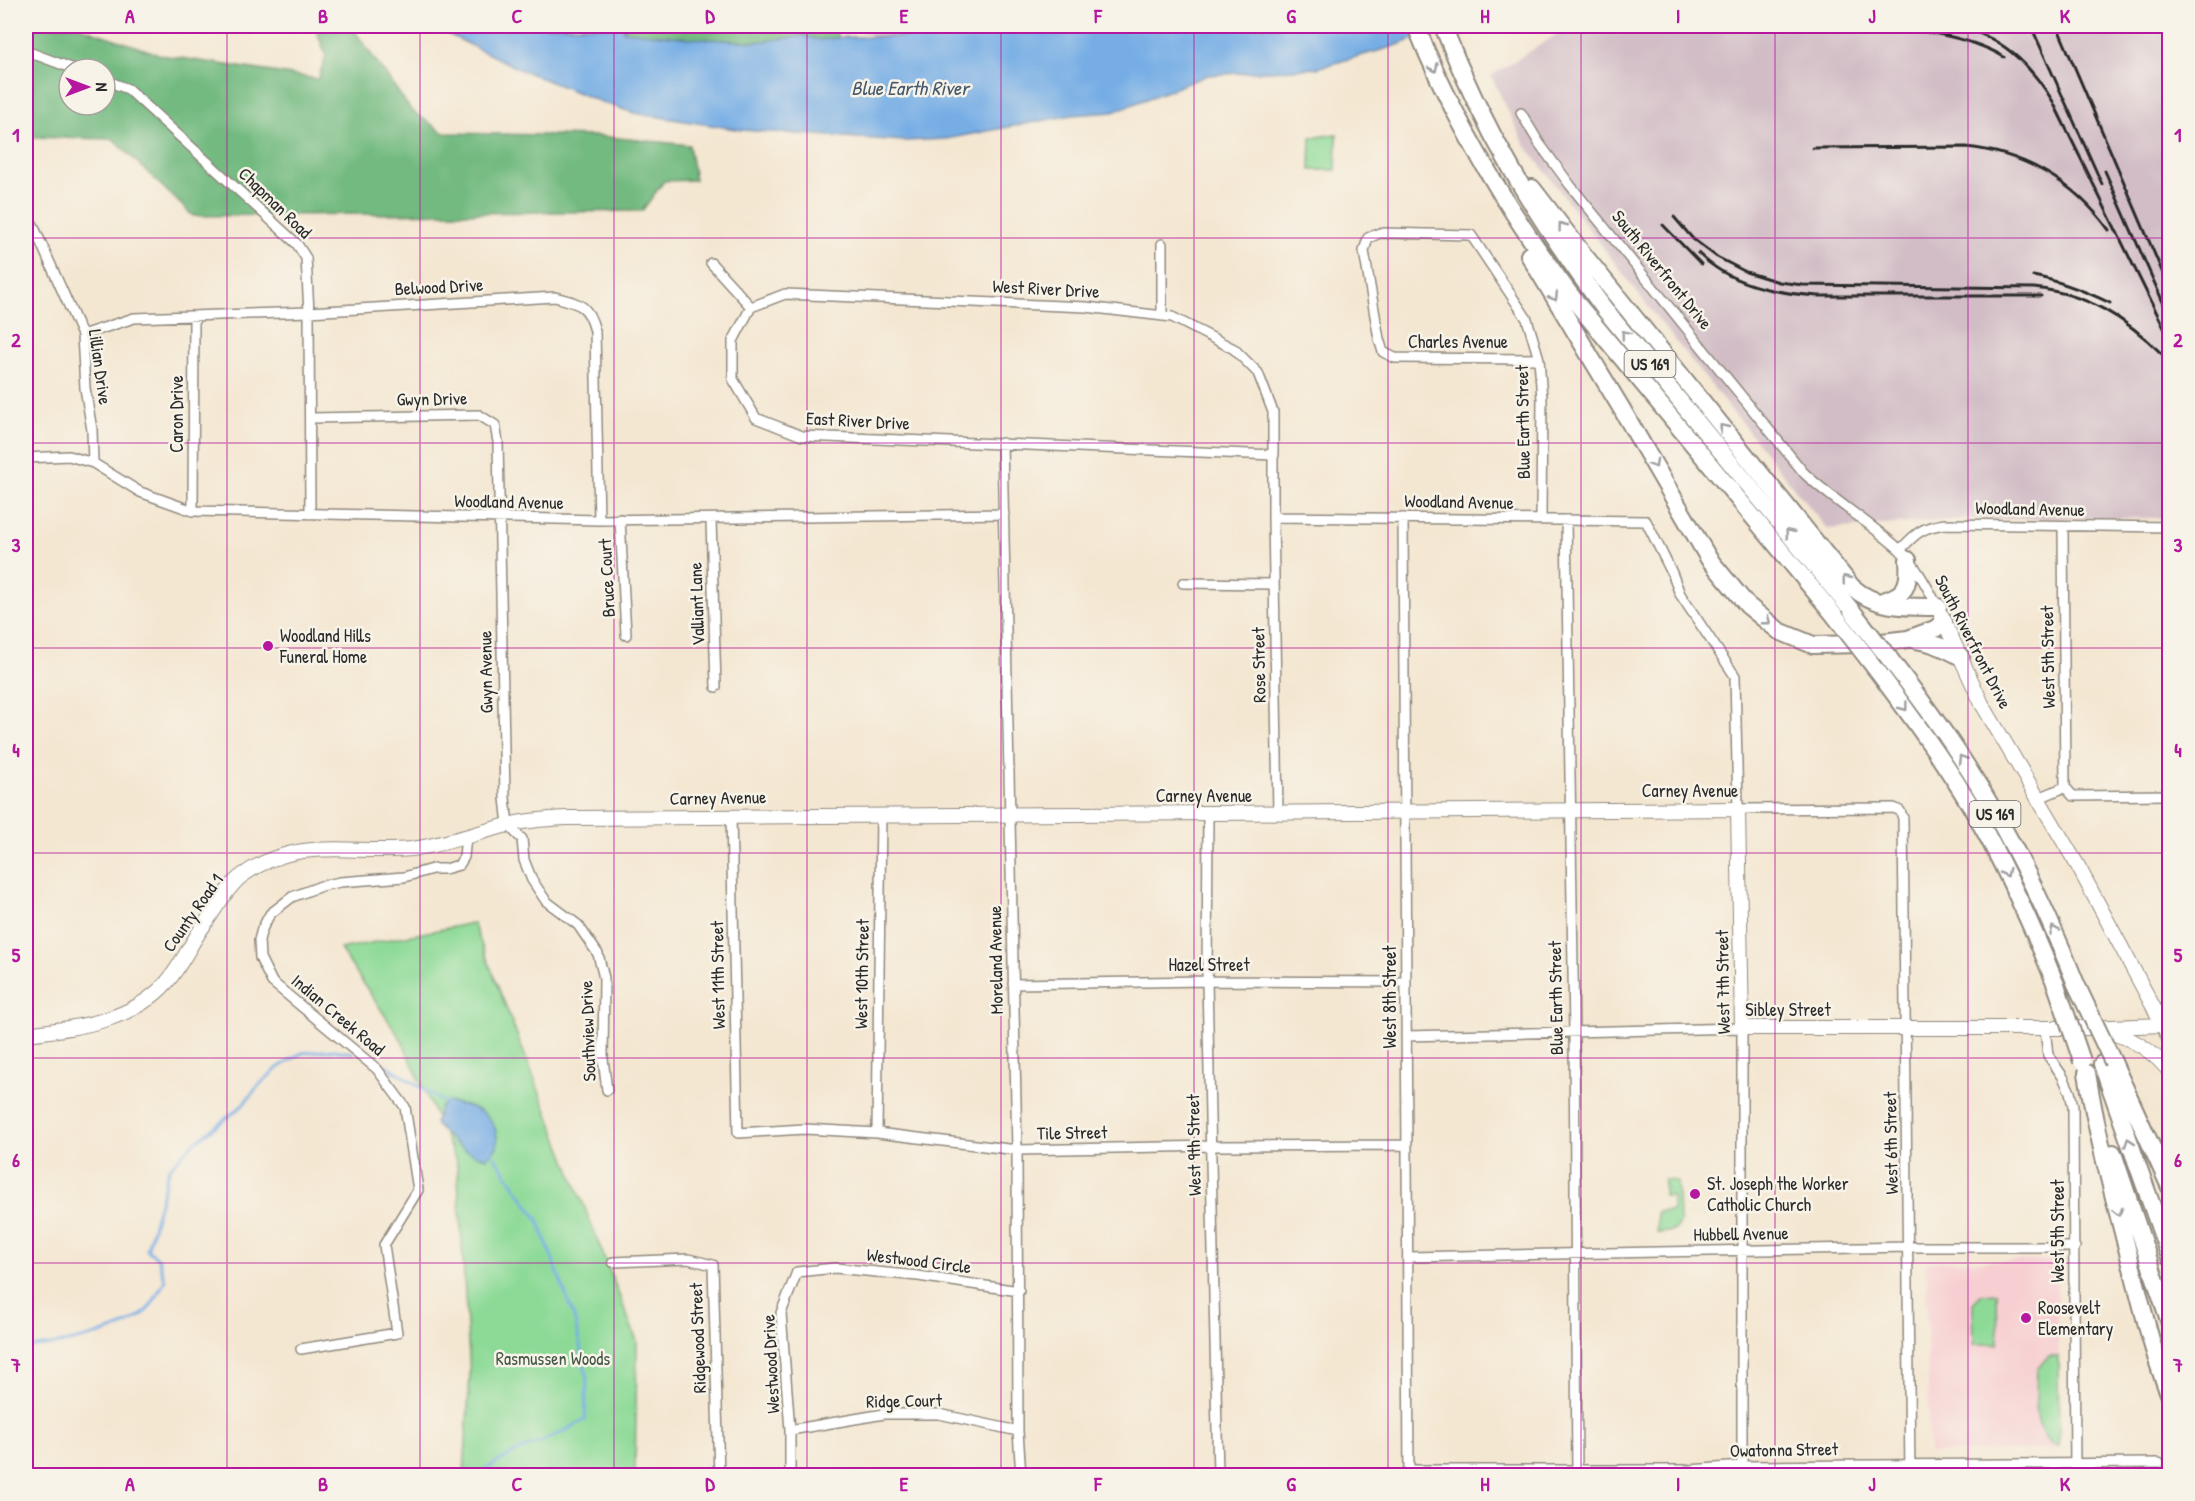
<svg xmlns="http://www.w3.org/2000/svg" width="2195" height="1501" viewBox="0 0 2195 1501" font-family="'Patrick Hand',sans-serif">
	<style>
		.built { fill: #f7cfd2 }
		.industrial { fill: #d2bdc6 }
		.green { fill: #8dda97; stroke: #5c8261; stroke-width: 1.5 }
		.forest { fill: #72ba80; stroke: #4e7256; stroke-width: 1.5; fill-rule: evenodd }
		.water { fill: #76ade5; stroke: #506c88; stroke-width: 1.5 }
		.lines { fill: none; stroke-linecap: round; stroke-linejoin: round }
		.stream { stroke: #76ade5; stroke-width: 3 }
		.minor-casing { stroke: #90897e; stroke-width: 12 }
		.secondary-casing { stroke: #90897e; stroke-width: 16 }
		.motorway-casing { stroke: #90897e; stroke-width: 20 }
		.minor { stroke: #fff; stroke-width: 9 }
		.secondary { stroke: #fff; stroke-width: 14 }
		.motorway { stroke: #fff; stroke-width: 16 }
		.rail { stroke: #2b2b2b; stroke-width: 3 }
		.motorway-bridge-casing { stroke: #90897e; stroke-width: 20; stroke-linecap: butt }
		.motorway-bridge { stroke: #fff; stroke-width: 16 }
		.oneway { stroke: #a0a0a0 }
		.grid { fill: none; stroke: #b5179e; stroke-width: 1.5; stroke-opacity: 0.55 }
		.poi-dot { fill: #b5179e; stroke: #f7f3e8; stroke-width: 2 }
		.labels { text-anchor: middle; stroke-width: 5; stroke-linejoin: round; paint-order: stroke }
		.shield { fill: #f7f3e8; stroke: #686764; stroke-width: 1.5 }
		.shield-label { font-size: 16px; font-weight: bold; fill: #2b2b2b }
		.street-label { font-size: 18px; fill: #2b2b2b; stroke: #f7f3e8 }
		.poi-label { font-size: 18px; fill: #2b2b2b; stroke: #f7f3e8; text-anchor: start }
		.park-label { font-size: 18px; fill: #445746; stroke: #f7f3e8 }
		.water-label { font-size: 20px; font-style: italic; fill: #45586c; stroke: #f7f3e8 }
		.neatline { fill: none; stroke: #b5179e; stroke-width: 2 }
		.grid-label { font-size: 20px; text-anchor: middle; font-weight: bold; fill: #b5179e }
	</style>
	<rect width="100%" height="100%" fill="#f7f3e8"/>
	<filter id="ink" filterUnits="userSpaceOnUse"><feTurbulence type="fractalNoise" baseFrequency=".0167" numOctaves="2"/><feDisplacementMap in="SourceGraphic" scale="12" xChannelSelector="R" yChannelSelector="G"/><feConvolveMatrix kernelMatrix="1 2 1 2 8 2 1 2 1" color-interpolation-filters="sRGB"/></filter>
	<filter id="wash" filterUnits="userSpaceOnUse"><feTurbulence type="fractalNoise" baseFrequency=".008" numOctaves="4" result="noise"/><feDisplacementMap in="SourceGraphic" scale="24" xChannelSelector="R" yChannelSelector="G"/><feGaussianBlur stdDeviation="1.35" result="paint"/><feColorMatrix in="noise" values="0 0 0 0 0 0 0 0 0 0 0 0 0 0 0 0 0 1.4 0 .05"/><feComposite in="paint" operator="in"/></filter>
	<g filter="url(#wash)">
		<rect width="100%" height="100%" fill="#f4e7d2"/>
		<path class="built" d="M2057,1260L2060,1449L1929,1453L1926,1262Z"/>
		<path class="industrial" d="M848,26H994V40L892,44Z
			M1570,26H2169V518L1968,519L1827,529L1653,313L1525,145L1491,76Z"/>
		<path class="green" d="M1337,134L1336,170H1310L1311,138Z
			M473,923L637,1341L635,1475H464L470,1374L457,1163L401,1039L340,949Z
			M1664,1180H1671L1677,1182L1679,1217L1681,1221C1677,1233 1668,1232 1657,1233V1212L1672,1211V1196H1664Z
			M1997,1293L1998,1344H1974L1973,1303L1982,1294Z
			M2049,1356H2058L2059,1447C2029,1436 2037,1392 2037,1368Z"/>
		<path class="forest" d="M26,26H77L161,55L318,79L326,56L315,26H351L411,110L444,133L598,136L689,145L695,180L664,181L642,211L193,216L113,139L26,137ZM69,69H105V105H69Z
			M512,26H826L836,29L841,58Z"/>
		<path class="water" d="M432,26H627L623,31L690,38L754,42L804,36L820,40L843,37H895L1075,26H1457L1442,29L1392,47L1317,68L1208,75L1113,112L1072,115L946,139L904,141L742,130L634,113L601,102L519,69Z
			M449,1102C478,1108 499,1113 497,1147L487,1158C463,1153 451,1141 435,1124L440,1107Z"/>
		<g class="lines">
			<path class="stream" d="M371,1059L389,1067L448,1105
				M26,1347C55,1347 129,1332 148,1309C155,1301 159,1290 165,1281L158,1258L147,1250L169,1169L190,1146L241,1107L260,1084L279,1067L302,1053L334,1050L353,1053
				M478,1476C509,1449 552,1442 585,1419L587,1378L574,1317L538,1220L490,1150"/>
		</g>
	</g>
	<g filter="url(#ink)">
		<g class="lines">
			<g class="minor-casing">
				<path id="minor" d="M26,51L74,69
					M105,80L128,89L297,244L306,258L309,312L310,514
					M1521,113L1539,143L1570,185L1804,473C1834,501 1869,522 1899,549C1916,565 1927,587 1938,607
					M26,216L33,225L82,335L85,388L92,430L93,463
					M711,263L751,307
					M1162,316V244
					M82,335L134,318L309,312L555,297C580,304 588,304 595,331L599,520
					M1539,359L1395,358L1383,352L1379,339L1364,251L1368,238L1380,233L1471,235L1527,319L1539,359L1542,399L1541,519
					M310,418L479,415L495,425L498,442L505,798L508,825L522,839L524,860L532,880L546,901L578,925L598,954L604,978L603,1059L607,1090
					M1002,443L1017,1150L1018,1431L1021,1476
					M1274,455L802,436L756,418L733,379V341L751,307L785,294L1086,307L1172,317L1234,349L1258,373L1273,412V517L1278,813
					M26,458L69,456L93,463L140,492L193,511L599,520L1004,514
					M193,511L194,316
					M1273,517L1646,521L1672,573L1680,594L1735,676L1738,809L1894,808L1900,811L1903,818L1910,1476
					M1403,518L1409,1476
					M620,519L626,635
					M711,520L716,687
					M1566,520L1574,1032L1577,1476
					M2063,527L2065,787
					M1900,550C1916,533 1922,527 1945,524L2170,527
					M1183,583L1274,584
					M2039,798L2065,787L2073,796L2170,795
					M1208,814L1207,981L1218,1476
					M731,817L738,1133L805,1129L877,1133L1017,1150L1212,1146L1407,1145
					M1013,984L1207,981L1406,982
					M2045,1028L2048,1055L2063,1077L2070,1092L2073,1107L2075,1476
					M1406,1036L1742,1028V1466
					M877,1133L881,814
					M1408,1257L1909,1247H2075
					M613,1262L688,1259L713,1265L719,1476
					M301,1349L397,1333L384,1245L418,1190L405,1107L377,1069L272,982L260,958L259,940L262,929L270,914L292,897L321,886L340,882L404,877L432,869H445L459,865L464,857L466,836
					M790,1430L884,1414H939L1018,1431
					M1409,1470H1690L1742,1466L2159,1463
					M790,1476V1430L781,1313L797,1272L835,1268L918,1276L1019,1291"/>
			</g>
			<g class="secondary-casing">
				<path id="secondary" d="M1941,615L1982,704L2078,866L2163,1025L2170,1041
					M2106,1032C2133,1037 2153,1051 2170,1072
					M26,1034C75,1028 132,1022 167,982C182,964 191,943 204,925C214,911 229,884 243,875C299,835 350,855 411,849C443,845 476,833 508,825C527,820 546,819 566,818C957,815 1348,811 1738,809L1742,1028H2086L2163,1025"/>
			</g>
			<g class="motorway-casing">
				<path id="motorway" d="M1416,26C1456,127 1512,218 1578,305L1835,616
					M1443,26C1483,131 1539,221 1606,311L1852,611
					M1532,188L1583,254L1852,587C1877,609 1907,607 1938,607
					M1529,255L1620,406L1709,559L1747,605L1779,631L1813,645L1864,644L1908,639L1935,629L1944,622
					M1880,602C1906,595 1910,586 1908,560
					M1912,639C1931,642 1944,647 1961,657
					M1889,658C1912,688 1935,718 1956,750C2005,823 2044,903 2076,984
					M1869,660C1904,706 1939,753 1969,803C2003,861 2031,923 2056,985
					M2113,1062L2170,1187
					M2102,1064L2170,1257
					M2087,1073C2097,1136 2114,1197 2130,1260C2142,1305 2152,1352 2170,1396
					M2113,1153L2170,1323"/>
			</g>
			<use href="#minor" class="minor"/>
			<use href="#secondary" class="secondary"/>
			<use href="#motorway" class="motorway"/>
			<path class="rail" d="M1889,26C1925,31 1973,38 2004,57
				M1955,26C2000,35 2029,63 2052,100L2170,340
				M2031,26L2102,184
				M2057,26L2170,290
				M1813,148L1966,147C2025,153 2074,182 2109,230
				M2105,171L2170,318
				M1674,217L1693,239L1717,257L1746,272L1779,282L1803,285L2034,288C2088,294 2126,318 2163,355
				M1663,225L1701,264
				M1698,253C1730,285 1774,293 1818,296H2041
				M2033,276C2061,281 2085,291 2110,303"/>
			<g class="motorway-bridge-casing">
				<path id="motorway-bridge" d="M1852,611L1889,658
					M1835,616L1869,660
					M2076,984L2113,1062
					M2056,985L2082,1061"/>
			</g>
			<use href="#motorway-bridge" class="motorway-bridge"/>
		</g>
		<defs><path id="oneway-chevron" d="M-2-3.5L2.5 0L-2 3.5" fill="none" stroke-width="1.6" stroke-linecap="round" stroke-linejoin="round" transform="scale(1.5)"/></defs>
		<g class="oneway">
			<use href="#oneway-chevron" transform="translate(1434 68) rotate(65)"/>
			<use href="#oneway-chevron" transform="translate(1562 226) rotate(-127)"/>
			<use href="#oneway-chevron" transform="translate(1554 297) rotate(59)"/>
			<use href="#oneway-chevron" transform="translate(1625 334) rotate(-129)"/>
			<use href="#oneway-chevron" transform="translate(1723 428) rotate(-129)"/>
			<use href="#oneway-chevron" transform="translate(1654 464) rotate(60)"/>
			<use href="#oneway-chevron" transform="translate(1789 533) rotate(-129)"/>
			<use href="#oneway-chevron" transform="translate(1846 579) rotate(-129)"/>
			<use href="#oneway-chevron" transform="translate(1767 621) rotate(38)"/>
			<use href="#oneway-chevron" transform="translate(1904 707) rotate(53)"/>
			<use href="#oneway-chevron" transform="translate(1962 759) rotate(-122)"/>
			<use href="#oneway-chevron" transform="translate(2006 873) rotate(64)"/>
			<use href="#oneway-chevron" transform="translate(2054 930) rotate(-114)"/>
			<use href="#oneway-chevron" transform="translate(2129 1142) rotate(-109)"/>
			<use href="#oneway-chevron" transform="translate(2118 1212) rotate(76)"/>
		</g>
	</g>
	<path class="grid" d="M227,26V1476M420,26V1476M614,26V1476M807,26V1476M1001,26V1476M1194,26V1476M1388,26V1476M1581,26V1476M1775,26V1476M1968,26V1476M26,238H2170M26,443H2170M26,648H2170M26,853H2170M26,1058H2170M26,1263H2170"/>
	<g class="poi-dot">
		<circle cx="268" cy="646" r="6"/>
		<circle cx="1695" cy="1194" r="6"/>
		<circle cx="2026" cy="1318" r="6"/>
	</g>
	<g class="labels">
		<g class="shield">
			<rect x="1624.5" y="351" width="51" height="26" rx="4.5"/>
			<rect x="1969.5" y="801" width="51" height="26" rx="4.5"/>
		</g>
		<g class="shield-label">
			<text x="1650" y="370">US 169</text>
			<text x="1995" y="820">US 169</text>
		</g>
		<g class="street-label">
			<text transform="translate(275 203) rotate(44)" y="6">Chapman Road</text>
			<text transform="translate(1662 270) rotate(51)" y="6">South Riverfront Drive</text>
			<text transform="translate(439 287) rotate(-3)" y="6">Belwood Drive</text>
			<text transform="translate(1046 289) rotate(3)" y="6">West River Drive</text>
			<text x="1458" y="348">Charles Avenue</text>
			<text transform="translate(100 367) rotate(82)" y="6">Lillian Drive</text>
			<text transform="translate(432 399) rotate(-1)" y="6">Gwyn Drive</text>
			<text transform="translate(177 414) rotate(-90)" y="6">Caron Drive</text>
			<text transform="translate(858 421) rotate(3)" y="6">East River Drive</text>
			<text transform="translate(1523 422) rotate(-91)" y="6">Blue Earth Street</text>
			<text transform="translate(509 502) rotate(1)" y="6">Woodland Avenue</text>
			<text transform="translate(1459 502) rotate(1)" y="6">Woodland Avenue</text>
			<text transform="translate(2030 509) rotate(1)" y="6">Woodland Avenue</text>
			<text transform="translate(607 578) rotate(-93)" y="6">Bruce Court</text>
			<text transform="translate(697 604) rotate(-92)" y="6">Valliant Lane</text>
			<text transform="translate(1973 642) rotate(63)" y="6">South Riverfront Drive</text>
			<text transform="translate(2048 657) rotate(-91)" y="6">West 5th Street</text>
			<text transform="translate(1259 665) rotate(-91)" y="6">Rose Street</text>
			<text transform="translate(486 672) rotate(-91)" y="6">Gwyn Avenue</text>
			<text x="1690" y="797">Carney Avenue</text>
			<text x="1204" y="802">Carney Avenue</text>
			<text transform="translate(718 798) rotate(-1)" y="6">Carney Avenue</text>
			<text transform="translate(193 913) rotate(-55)" y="6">County Road 1</text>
			<text transform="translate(996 960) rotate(-91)" y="6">Moreland Avenue</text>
			<text x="1209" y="971">Hazel Street</text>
			<text transform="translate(862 974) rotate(-89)" y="6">West 10th Street</text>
			<text transform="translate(718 975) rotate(-91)" y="6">West 11th Street</text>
			<text transform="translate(1723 982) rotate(-91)" y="6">West 7th Street</text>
			<text transform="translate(1390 997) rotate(-90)" y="6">West 8th Street</text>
			<text transform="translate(1556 998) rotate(-91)" y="6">Blue Earth Street</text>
			<text x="1788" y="1016">Sibley Street</text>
			<text transform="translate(338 1015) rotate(40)" y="6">Indian Creek Road</text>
			<text transform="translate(588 1031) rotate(-92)" y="6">Southview Drive</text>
			<text transform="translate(1072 1133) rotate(-1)" y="6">Tile Street</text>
			<text transform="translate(1891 1143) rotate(-91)" y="6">West 6th Street</text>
			<text transform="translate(1194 1145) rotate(-91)" y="6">West 9th Street</text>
			<text transform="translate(2058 1231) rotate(-90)" y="6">West 5th Street</text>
			<text transform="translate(1741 1234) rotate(-1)" y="6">Hubbell Avenue</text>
			<text transform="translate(919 1261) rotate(7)" y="6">Westwood Circle</text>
			<text transform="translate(698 1338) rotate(-92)" y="6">Ridgewood Street</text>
			<text transform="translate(771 1364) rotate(-93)" y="6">Westwood Drive</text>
			<text transform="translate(904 1401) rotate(-1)" y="6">Ridge Court</text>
			<text transform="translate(1784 1450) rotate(-1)" y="6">Owatonna Street</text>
		</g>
		<g class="poi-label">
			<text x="280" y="642">Woodland Hills<tspan x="280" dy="21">Funeral Home</tspan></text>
			<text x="1707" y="1190">St. Joseph the Worker<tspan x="1707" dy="21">Catholic Church</tspan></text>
			<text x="2038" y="1314">Roosevelt<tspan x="2038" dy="21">Elementary</tspan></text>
		</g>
		<g class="park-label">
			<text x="553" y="1365">Rasmussen Woods</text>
		</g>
		<g class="water-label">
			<text x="910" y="95">Blue Earth River</text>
		</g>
	</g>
	<rect width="2195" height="1501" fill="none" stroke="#f7f3e8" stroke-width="66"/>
	<g transform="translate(87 87) rotate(90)"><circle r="28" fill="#f7f3e8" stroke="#a5a39c" stroke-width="1.5"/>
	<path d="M0-4.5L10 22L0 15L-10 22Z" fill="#b5179e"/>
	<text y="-9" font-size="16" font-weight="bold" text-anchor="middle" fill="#2b2b2b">N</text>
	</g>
	<rect x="33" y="33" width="2129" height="1435" class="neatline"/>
	<g class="grid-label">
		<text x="130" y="23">A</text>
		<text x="323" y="23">B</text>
		<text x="517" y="23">C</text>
		<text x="710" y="23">D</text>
		<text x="904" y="23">E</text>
		<text x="1098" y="23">F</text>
		<text x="1291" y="23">G</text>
		<text x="1485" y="23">H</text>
		<text x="1678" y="23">I</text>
		<text x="1872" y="23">J</text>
		<text x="2065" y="23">K</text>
		<text x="16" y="142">1</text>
		<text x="2178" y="142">1</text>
		<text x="16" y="347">2</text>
		<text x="2178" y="347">2</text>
		<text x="16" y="552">3</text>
		<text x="2178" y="552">3</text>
		<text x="16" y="757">4</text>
		<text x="2178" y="757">4</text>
		<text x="16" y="962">5</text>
		<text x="2178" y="962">5</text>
		<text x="16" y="1167">6</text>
		<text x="2178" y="1167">6</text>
		<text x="16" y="1372">7</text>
		<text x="2178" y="1372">7</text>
		<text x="130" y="1491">A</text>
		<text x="323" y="1491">B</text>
		<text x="517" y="1491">C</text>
		<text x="710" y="1491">D</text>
		<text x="904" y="1491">E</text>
		<text x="1098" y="1491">F</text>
		<text x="1291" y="1491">G</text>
		<text x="1485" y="1491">H</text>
		<text x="1678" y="1491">I</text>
		<text x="1872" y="1491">J</text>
		<text x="2065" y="1491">K</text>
	</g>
</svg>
